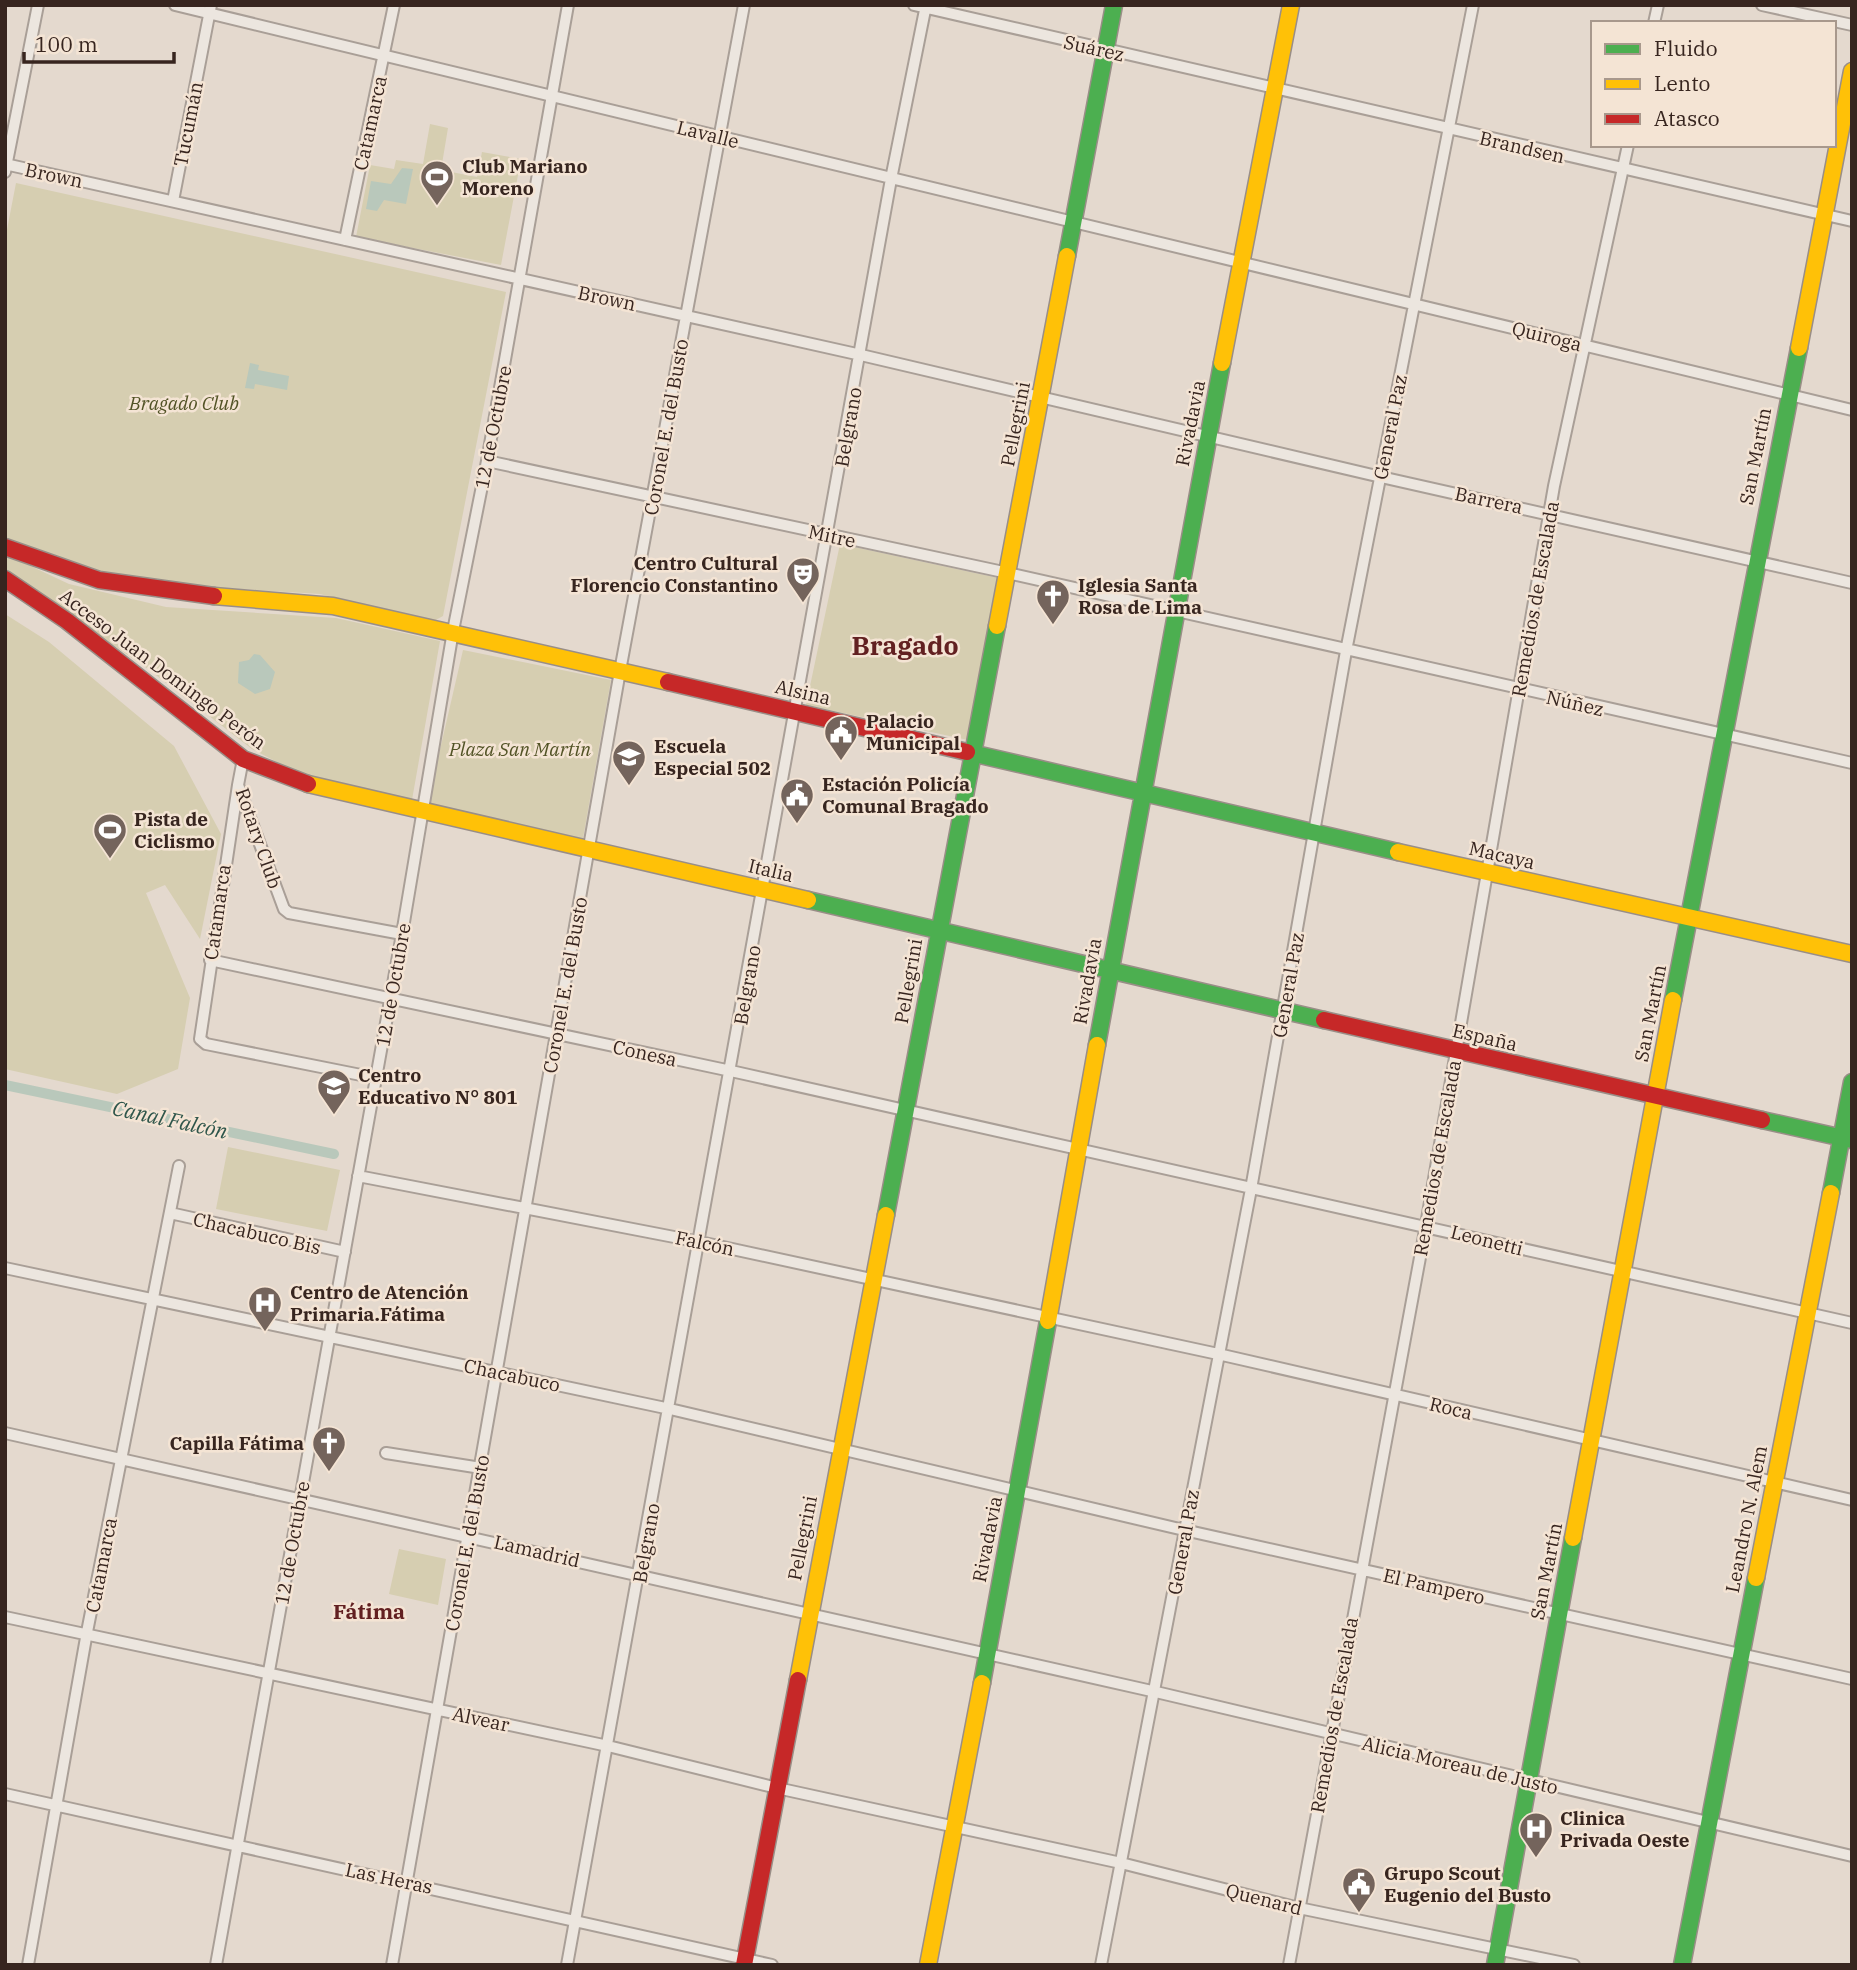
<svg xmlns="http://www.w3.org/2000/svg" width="1857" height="1970" viewBox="0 0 1857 1970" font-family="'IBM Plex Serif',serif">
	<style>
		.green { fill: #d6ceb1 }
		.water { fill: #b9c8bb }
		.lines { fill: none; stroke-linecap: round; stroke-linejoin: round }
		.canal { stroke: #b9c8bb; stroke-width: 10 }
		.street-casing { stroke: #a99f97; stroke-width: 14 }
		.fast-casing { stroke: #998e87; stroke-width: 19 }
		.slow-casing { stroke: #998e87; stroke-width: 19 }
		.jam-casing { stroke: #998e87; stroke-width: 19 }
		.street { stroke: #ece6df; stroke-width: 10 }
		.fast { stroke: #4caf50; stroke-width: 16 }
		.slow { stroke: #ffc107; stroke-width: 16 }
		.jam { stroke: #c62828; stroke-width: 16 }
		.labels { text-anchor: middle; stroke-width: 5; stroke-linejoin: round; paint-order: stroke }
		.street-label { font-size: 19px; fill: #37251f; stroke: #f4e4d4 }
		.poi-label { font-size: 19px; font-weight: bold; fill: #37251f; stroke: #f4e4d4; text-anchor: start }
		.park-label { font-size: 19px; font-style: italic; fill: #525326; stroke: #f4e4d4 }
		.water-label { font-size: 21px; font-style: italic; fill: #2f564b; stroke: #f4e4d4 }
		.neighbourhood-label { font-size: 21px; font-weight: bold; fill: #622021; stroke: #f4e4d4 }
		.district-label { font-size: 26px; font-weight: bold; fill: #622021; stroke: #f4e4d4 }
	</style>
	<rect width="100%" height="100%" fill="#e4d9ce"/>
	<path class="green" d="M430,124L448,128L441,170L477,177L482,152L521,159L501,265L356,237L370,165L394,169L396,160L423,164Z
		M16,183L506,292L443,616L432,622L320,594L191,586L67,566L5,541V240Z
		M840,544L1003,579L968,740L806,705Z
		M5,554L69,584L166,607L336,618L440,641L412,800L296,772L252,749L148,669L5,571Z
		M5,614L49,642L174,746L221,834L200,939L165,885L146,893L190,998L178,1069L117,1094L5,1069Z
		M463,650L611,680L582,844L427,806Z
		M228,1147L340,1170L327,1231L216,1209Z
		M399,1549L446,1559L438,1605L389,1594Z"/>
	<path class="water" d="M402,168L413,169L406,204L384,200L377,211L366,209L371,181L391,184Z
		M250,363L259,365L258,370L289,376L287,390L255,384L254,389L245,388Z
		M254,654L260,655L275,672L270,689L255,694L238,683L239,662L249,660Z"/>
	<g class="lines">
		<path class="canal" d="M5,1085L334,1154"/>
		<g class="street-casing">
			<path id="street" d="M175,5L1852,410
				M914,5L1852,221
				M1762,5L1852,25
				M1654,23L1658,5
				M5,164L861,355L1381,477L1852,583
				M5,172L38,5
				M173,201L211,5
				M345,240L394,5
				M487,461L1008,573L1852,763
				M243,759L238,785L284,909L289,913L402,934
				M238,785L200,1039L206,1044L376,1078
				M210,960L731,1071L1852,1323
				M358,1176L700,1242L1218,1354L1852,1500
				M170,1213L345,1252
				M5,1268L670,1409L1184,1530L1852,1679
				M5,1433L1156,1692L1852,1856
				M386,1453L481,1468
				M5,1617L608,1746L777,1788L1121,1863L1299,1908L1574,1965
				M5,1794L772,1965
				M28,1965L87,1632L179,1166
				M216,1965L402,934L453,631L487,461L568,5
				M392,1965L620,671L744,5
				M567,1965L891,179L926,5
				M1101,1965L1251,1189L1346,651L1473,5
				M1289,1965L1426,1225L1554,486L1628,145"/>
		</g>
		<g class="fast-casing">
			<path id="fast" d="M1067,256L1114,5
				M967,752L1398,852
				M808,900L1324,1020
				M1673,1000L1799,348
				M1097,1045L1222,363
				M1762,1120L1852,1140
				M1831,1193L1852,1082
				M886,1215L997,626
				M982,1683L1048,1321
				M1495,1965L1573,1538
				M1682,1965L1756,1578"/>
		</g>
		<g class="slow-casing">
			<path id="slow" d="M1799,348L1852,71
				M1222,363L1291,5
				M214,596L333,606L668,682
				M997,626L1067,256
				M308,784L808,900
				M1398,852L1852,954
				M1048,1321L1097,1045
				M1573,1538L1673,1000
				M1756,1578L1831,1193
				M798,1680L886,1215
				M928,1965L982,1683"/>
		</g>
		<g class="jam-casing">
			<path id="jam" d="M5,547L99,580L214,596
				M5,579L67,621L243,759L308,784
				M668,682L967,752
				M1324,1020L1762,1120
				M744,1965L798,1680"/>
		</g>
		<use href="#street" class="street"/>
		<use href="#fast" class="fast"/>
		<use href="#slow" class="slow"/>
		<use href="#jam" class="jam"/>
	</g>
	<defs>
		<g id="stadium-pin" transform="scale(1.75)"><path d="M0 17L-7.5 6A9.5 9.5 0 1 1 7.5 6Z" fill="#74645c" stroke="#f4e4d4"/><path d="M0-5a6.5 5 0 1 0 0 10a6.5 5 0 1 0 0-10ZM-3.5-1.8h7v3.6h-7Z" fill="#fff"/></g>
		<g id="theatre-pin" transform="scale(1.75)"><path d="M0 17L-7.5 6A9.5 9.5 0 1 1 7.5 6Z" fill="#74645c" stroke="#f4e4d4"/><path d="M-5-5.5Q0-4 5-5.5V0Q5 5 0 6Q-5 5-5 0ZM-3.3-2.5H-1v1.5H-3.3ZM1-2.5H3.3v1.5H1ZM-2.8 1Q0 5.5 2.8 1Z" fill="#fff"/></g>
		<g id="church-pin" transform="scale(1.75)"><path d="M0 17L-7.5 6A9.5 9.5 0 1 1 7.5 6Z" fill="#74645c" stroke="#f4e4d4"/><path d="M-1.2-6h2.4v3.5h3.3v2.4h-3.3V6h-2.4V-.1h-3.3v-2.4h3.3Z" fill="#fff"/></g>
		<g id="civic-pin" transform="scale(1.75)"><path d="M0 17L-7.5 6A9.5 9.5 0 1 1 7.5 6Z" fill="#74645c" stroke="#f4e4d4"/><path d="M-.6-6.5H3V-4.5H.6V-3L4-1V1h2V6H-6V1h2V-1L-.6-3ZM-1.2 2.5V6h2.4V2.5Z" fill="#fff"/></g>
		<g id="school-pin" transform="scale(1.75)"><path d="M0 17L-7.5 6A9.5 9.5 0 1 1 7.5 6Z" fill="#74645c" stroke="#f4e4d4"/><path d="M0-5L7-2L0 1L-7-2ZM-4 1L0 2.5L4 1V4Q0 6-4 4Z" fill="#fff"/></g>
		<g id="hospital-pin" transform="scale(1.75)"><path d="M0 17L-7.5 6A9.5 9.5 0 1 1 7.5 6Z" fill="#74645c" stroke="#f4e4d4"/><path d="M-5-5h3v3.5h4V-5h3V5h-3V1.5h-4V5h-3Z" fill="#fff"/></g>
	</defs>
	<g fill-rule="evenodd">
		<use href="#stadium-pin" x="437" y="177"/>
		<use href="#theatre-pin" x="803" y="574"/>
		<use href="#church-pin" x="1053" y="596"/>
		<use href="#civic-pin" x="841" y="732"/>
		<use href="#school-pin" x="629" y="757"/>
		<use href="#civic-pin" x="797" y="795"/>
		<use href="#stadium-pin" x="110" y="830"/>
		<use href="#school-pin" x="334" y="1086"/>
		<use href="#hospital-pin" x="265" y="1303"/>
		<use href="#church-pin" x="329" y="1443"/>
		<use href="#hospital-pin" x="1536" y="1829"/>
		<use href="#civic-pin" x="1359" y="1884"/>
	</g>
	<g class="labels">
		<g class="street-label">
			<text transform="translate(1094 48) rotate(13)" y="7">Suárez</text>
			<text transform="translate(370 123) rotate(-78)" y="7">Catamarca</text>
			<text transform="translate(188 124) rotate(-79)" y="7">Tucumán</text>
			<text transform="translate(708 134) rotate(14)" y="7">Lavalle</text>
			<text transform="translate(1522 147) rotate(13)" y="7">Brandsen</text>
			<text transform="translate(54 175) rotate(12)" y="7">Brown</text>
			<text transform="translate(607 298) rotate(12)" y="7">Brown</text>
			<text transform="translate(1547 336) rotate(14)" y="7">Quiroga</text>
			<text transform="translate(1190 423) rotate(-79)" y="7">Rivadavia</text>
			<text transform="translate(1015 424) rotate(-79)" y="7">Pellegrini</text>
			<text transform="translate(493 427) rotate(-79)" y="7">12 de Octubre</text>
			<text transform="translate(666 427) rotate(-80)" y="7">Coronel E. del Busto</text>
			<text transform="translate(848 427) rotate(-80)" y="7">Belgrano</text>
			<text transform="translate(1390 427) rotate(-79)" y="7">General Paz</text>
			<text transform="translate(1755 456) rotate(-79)" y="7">San Martín</text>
			<text transform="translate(1489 500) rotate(12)" y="7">Barrera</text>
			<text transform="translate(832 536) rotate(12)" y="7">Mitre</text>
			<text transform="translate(1535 599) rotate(-80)" y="7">Remedios de Escalada</text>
			<text transform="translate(163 669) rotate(37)" y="7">Acceso Juan Domingo Perón</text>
			<text transform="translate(803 692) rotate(13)" y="7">Alsina</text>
			<text transform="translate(1575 703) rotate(13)" y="7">Núñez</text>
			<text transform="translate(259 838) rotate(71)" y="7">Rotary Club</text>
			<text transform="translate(1502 855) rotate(13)" y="7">Macaya</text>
			<text transform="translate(771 870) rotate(13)" y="7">Italia</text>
			<text transform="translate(217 912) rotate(-82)" y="7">Catamarca</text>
			<text transform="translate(908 981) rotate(-80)" y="7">Pellegrini</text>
			<text transform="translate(1087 981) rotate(-80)" y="7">Rivadavia</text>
			<text transform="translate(393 985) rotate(-80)" y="7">12 de Octubre</text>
			<text transform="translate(565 985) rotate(-80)" y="7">Coronel E. del Busto</text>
			<text transform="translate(747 985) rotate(-80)" y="7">Belgrano</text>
			<text transform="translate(1288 985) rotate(-80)" y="7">General Paz</text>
			<text transform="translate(1650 1013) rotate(-79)" y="7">San Martín</text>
			<text transform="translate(1485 1037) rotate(13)" y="7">España</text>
			<text transform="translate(645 1053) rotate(12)" y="7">Conesa</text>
			<text transform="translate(1437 1158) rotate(-80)" y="7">Remedios de Escalada</text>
			<text transform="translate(257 1233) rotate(13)" y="7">Chacabuco Bis</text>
			<text transform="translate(1487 1240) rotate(14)" y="7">Leonetti</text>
			<text transform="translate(705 1243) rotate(12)" y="7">Falcón</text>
			<text transform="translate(512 1375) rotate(12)" y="7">Chacabuco</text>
			<text transform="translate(1451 1408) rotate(13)" y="7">Roca</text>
			<text transform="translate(1746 1519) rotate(-79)" y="7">Leandro N. Alem</text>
			<text transform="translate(802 1538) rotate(-79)" y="7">Pellegrini</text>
			<text transform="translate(987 1539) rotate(-79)" y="7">Rivadavia</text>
			<text transform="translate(1183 1542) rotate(-80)" y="7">General Paz</text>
			<text transform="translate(292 1543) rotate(-80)" y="7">12 de Octubre</text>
			<text transform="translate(467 1543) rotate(-80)" y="7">Coronel E. del Busto</text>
			<text transform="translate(646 1543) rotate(-80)" y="7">Belgrano</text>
			<text transform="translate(537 1551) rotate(13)" y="7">Lamadrid</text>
			<text transform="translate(101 1565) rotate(-79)" y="7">Catamarca</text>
			<text transform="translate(1546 1571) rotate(-79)" y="7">San Martín</text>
			<text transform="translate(1434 1586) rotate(13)" y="7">El Pampero</text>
			<text transform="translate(1334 1715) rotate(-80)" y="7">Remedios de Escalada</text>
			<text transform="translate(481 1719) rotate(12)" y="7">Alvear</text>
			<text transform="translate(1460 1765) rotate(13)" y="7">Alicia Moreau de Justo</text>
			<text transform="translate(389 1878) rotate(12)" y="7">Las Heras</text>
			<text transform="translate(1264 1899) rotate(14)" y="7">Quenard</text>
		</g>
		<g class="poi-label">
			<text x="462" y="173">Club Mariano<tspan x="462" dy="22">Moreno</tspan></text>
			<text x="778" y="570" text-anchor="end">Centro Cultural<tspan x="778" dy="22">Florencio Constantino</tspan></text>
			<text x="1078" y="592">Iglesia Santa<tspan x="1078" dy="22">Rosa de Lima</tspan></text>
			<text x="866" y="728">Palacio<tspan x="866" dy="22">Municipal</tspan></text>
			<text x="654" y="753">Escuela<tspan x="654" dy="22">Especial 502</tspan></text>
			<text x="822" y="791">Estación Policía<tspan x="822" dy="22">Comunal Bragado</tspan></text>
			<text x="134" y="826">Pista de<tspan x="134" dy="22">Ciclismo</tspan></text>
			<text x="358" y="1082">Centro<tspan x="358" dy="22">Educativo N° 801</tspan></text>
			<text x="290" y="1299">Centro de Atención<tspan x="290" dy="22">Primaria.Fátima</tspan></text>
			<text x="304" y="1450" text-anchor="end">Capilla Fátima</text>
			<text x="1560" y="1825">Clinica<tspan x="1560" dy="22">Privada Oeste</tspan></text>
			<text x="1384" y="1880">Grupo Scout<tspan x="1384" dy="22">Eugenio del Busto</tspan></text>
		</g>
		<g class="park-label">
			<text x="184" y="410">Bragado Club</text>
			<text x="520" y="756">Plaza San Martín</text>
		</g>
		<g class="water-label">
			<text transform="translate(170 1120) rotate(12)" y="7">Canal Falcón</text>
		</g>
		<g class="neighbourhood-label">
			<text x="369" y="1619">Fátima</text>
		</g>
		<g class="district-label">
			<text x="905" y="655">Bragado</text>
		</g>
	</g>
	<rect width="1857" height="1970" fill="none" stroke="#37251f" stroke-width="14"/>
	<rect x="1591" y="21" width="245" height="126" fill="#f4e4d4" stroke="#a8988c" stroke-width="2"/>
	<rect x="1605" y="44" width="35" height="10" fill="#4caf50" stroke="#a8988c" stroke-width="2"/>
	<text x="1654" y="56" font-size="21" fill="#37251f">Fluido</text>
	<rect x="1605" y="79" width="35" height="10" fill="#ffc107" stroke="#a8988c" stroke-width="2"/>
	<text x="1654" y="91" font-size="21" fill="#37251f">Lento</text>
	<rect x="1605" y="114" width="35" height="10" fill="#c62828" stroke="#a8988c" stroke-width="2"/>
	<text x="1654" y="126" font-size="21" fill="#37251f">Atasco</text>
	<path d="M24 52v10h150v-10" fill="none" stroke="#37251f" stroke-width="3.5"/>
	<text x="35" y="52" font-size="21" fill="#37251f" stroke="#f4e4d4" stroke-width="5" paint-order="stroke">100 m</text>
</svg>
